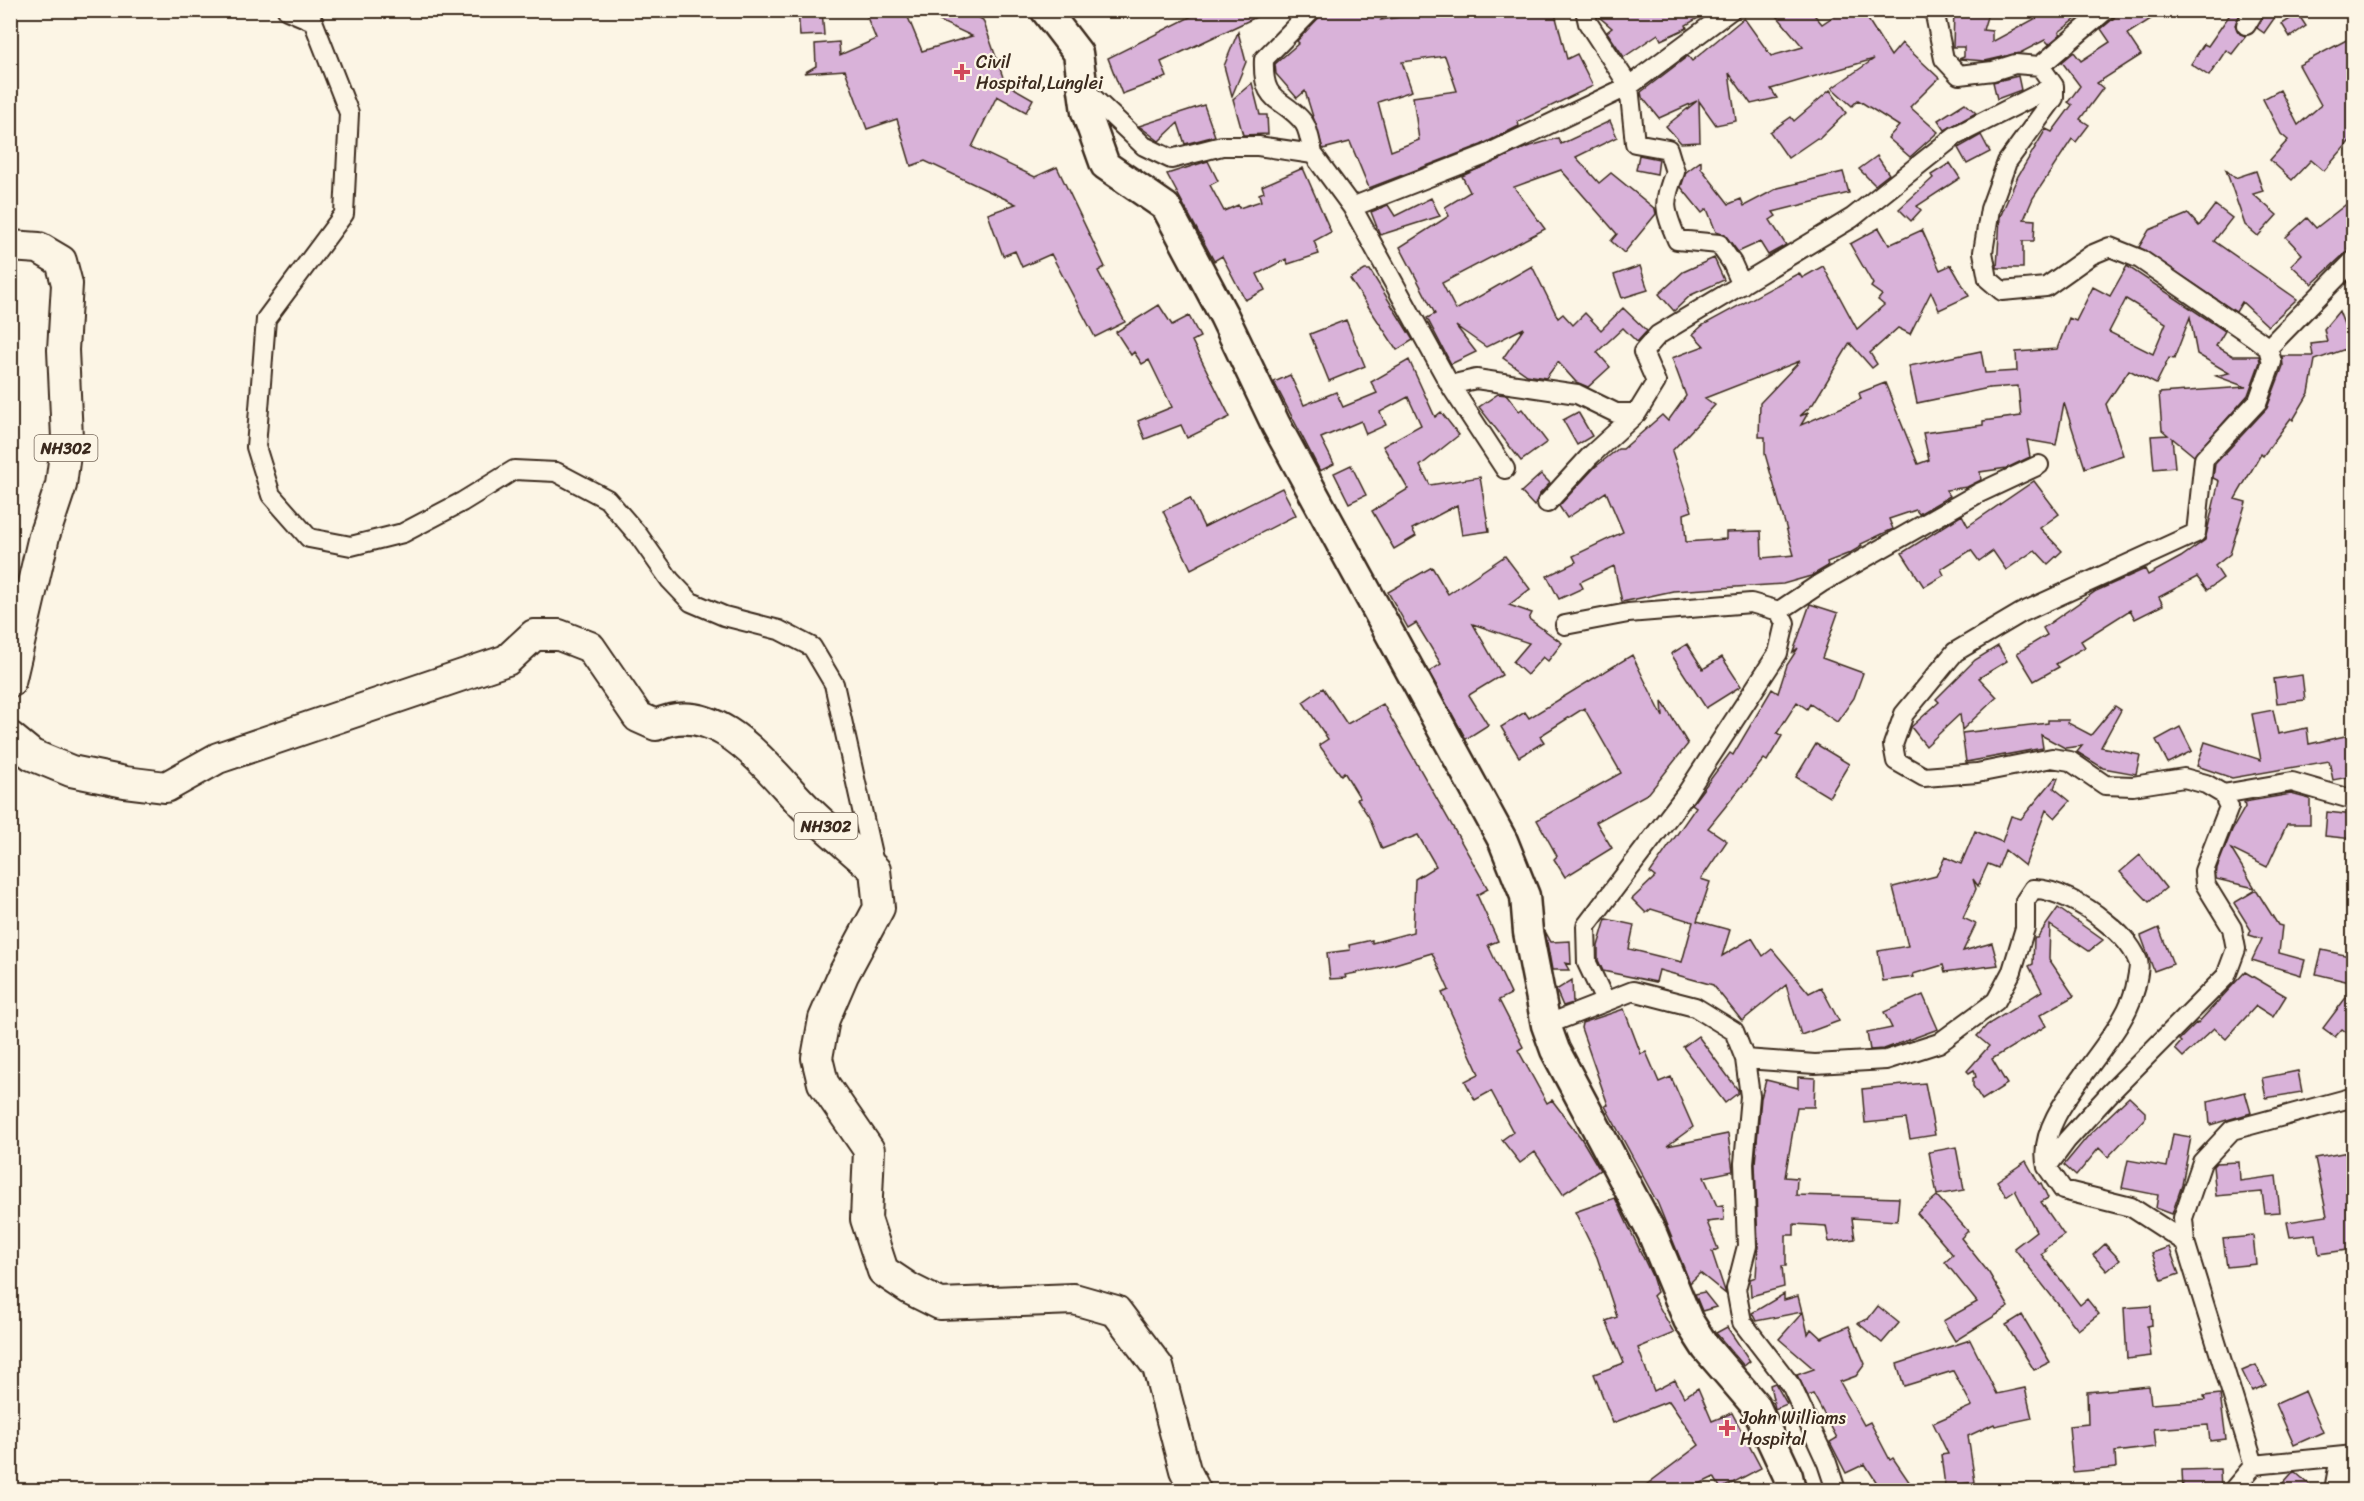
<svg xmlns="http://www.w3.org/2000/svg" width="2364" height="1501" viewBox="0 0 2364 1501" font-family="Sriracha,sans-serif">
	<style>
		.building { fill: #d9b2d9; stroke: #3b2a1e; stroke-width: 1.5; fill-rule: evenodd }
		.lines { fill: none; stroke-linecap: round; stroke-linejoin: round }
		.minor-casing { stroke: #3b2a1e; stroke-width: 22 }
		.primary-casing { stroke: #3b2a1e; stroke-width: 33 }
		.trunk-casing { stroke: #3b2a1e; stroke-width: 34 }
		.minor { stroke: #fcf5e5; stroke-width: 18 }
		.primary { stroke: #fcf5e5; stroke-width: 28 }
		.trunk { stroke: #fcf5e5; stroke-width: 30 }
		.poi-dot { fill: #d1495b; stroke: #fcf5e5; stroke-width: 2 }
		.labels { text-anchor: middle; stroke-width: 4.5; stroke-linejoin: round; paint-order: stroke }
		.shield { fill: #fcf5e5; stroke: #75675a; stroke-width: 1.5 }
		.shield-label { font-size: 16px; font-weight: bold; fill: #3b2a1e }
		.poi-label { font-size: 18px; fill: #3b2a1e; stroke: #fcf5e5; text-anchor: start }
	</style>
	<rect width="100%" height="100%" fill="#fcf5e5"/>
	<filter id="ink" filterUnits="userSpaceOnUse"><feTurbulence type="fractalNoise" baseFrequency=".0167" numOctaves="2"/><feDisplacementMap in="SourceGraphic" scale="12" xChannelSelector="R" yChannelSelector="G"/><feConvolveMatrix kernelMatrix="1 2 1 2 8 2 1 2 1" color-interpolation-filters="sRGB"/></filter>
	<g filter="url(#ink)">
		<path class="building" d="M798,10H822L824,35L800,36Z
			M864,10H905L922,51L972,36L916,10H966L983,20L1005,83L1033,99L1026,112L997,96L972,147L1035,177L1057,167L1105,267L1098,271L1125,322L1095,337L1051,254L1022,267L1015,251L1003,256L988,214L1016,204L925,161L911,166L897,119L867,129L845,70L804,73L816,66L815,44L839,42L840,55L876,39Z
			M1204,10H1271L1161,62L1167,77L1122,94L1108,58Z
			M1325,10H1389L1381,20L1446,10H1554L1567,59L1577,54L1593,86L1518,122L1519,126L1481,145L1369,188L1350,142L1323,149L1305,91L1297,98L1276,74L1275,64L1299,43L1297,41ZM1445,56L1457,91L1413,97L1419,140L1391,151L1378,102L1412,91L1402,62Z
			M1597,10H1712L1686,25L1687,28L1661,40L1658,34L1624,57L1607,32L1612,28L1598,16Z
			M1772,10H1810L1822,24L1843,10H1862L1891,56L1902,43L1939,78L1910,107L1938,132L1910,157L1888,138L1899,126L1858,100L1852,106L1832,88L1874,59L1771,89L1777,98L1751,104L1729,73L1736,121L1716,125L1699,101L1700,142L1681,143L1666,126L1697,101L1659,118L1642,97L1641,92L1688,56L1692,61L1744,18L1771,56L1803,47Z
			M1954,10H1989L1983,30L1992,31V42L2051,10H2088L2059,32L2061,34L2049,44L2045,40L2020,53L1985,61L1959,59L1964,57V47H1953Z
			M2117,10H2165L2127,34L2141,55L2097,83L2103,88L2080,119L2089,125L2076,142L2072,139L2033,198L2024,219L2035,220L2034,241H2023V268H1997L2000,217L2018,176L2046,129L2052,132L2072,105L2068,102L2080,86L2062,62L2074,52L2081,61L2110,42L2101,29L2114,18Z
			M2233,10H2242L2235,25L2240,34L2246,36L2232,54L2226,50L2209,76L2191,64L2204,44L2208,46Z
			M2266,10H2280L2264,33L2257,28Z
			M2298,14L2306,26L2290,37L2282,24Z
			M1238,32L1246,62L1232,96L1224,66Z
			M2354,36V136L2324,171L2311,160L2292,180L2270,160L2288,140L2281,134L2263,99L2280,90L2298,125L2321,105L2299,65Z
			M2018,76L2021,90L1997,99L1993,82Z
			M1252,83L1260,115H1267L1268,134L1243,135L1233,99Z
			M1830,90L1846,113L1819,139L1817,138L1788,158L1770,132L1791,117L1794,121Z
			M1965,103L1976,113L1945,130L1938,120Z
			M1204,105L1215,136L1185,144L1178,123L1159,141L1139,126Z
			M1610,121L1617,137L1576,157L1599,183L1611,173L1655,209L1656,214L1624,253L1611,241L1617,234L1561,170L1514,187L1545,229L1442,283L1456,310L1532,266L1558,318L1563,314L1573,325L1585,313L1601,330L1623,308L1647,331L1637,342L1623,328L1597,352L1610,367L1588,387L1576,382L1558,362L1546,378L1527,375L1503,358L1524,328L1486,347L1456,326L1476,352L1451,364L1427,318L1435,314L1400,247L1449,216L1445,207L1470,192L1462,176L1527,147L1558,138L1561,144Z
			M1981,135L1990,152L1967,164L1958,148Z
			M1639,155L1659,159L1657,174L1636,170Z
			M1877,156L1889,174L1875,185L1859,169Z
			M1208,161L1218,181L1210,185L1224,211L1238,205L1239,208L1261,201L1259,194L1264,192L1262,186L1303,168L1331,232L1314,241L1319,254L1288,264L1286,259L1257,274L1265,290L1245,300L1222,256L1214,261L1167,174Z
			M1701,161V168L1729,204L1741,199L1744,206L1778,188L1843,172L1849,193L1773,212L1776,216L1770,220L1786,245L1768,255L1760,242L1738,252L1725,235L1716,232L1707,209L1702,213L1681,187L1686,172Z
			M1950,163L1960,178L1917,206L1921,210L1911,221L1899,209L1933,178L1931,175Z
			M2226,170L2235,178L2256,171L2263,191L2253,194L2277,215L2258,236L2245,225Z
			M1431,198L1440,216L1380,235L1371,212L1388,205L1395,216Z
			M2354,198V245L2312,284L2291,265L2302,254L2286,237L2307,218L2316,228Z
			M2215,205L2232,218L2214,241L2297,299L2268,326L2242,302L2236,312L2139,247L2149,230L2188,214L2199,226Z
			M1879,228L1889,245L1922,230L1940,270L1951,265L1969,296L1939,310L1931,292L1910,334L1898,328L1870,353L1877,364L1872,368L1850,343L1813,404L1800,416L1808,413L1801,425L1861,399L1859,393L1885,383L1918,464L1929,460L1923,433L1983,425V421L2021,416L2018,386L1989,388L1917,403L1909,366L1981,351L1985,373L2017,371L2016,352L2057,349L2069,318L2076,321L2093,287L2110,296L2127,266L2225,331L2216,346L2233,356H2259L2260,362L2248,395L2194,456L2172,438L2175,467L2154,469L2151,436L2168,435L2162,430L2159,393L2246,387L2216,376L2229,373L2197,354L2190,317L2174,359L2169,358L2156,384L2129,370L2106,404L2123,455L2085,468L2064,403L2056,445L2027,440L2030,457L2007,468L1980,472L1981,480L1967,487L1946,490L1950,496L1919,514L1916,510L1889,519L1893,529L1861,544L1862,546L1850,553L1827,562L1828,566L1811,576L1783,584L1673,591L1622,602L1614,566L1580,582L1583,588L1559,599L1547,576L1576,562L1573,556L1623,532L1606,492L1567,518L1559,506L1595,467L1618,449H1623L1662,415L1668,421L1686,396L1672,358L1704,346L1693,334L1703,325L1799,273L1802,278L1823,266L1857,329L1884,305L1878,300L1882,295L1871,287L1873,284L1850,244ZM2126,299L2166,323L2153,354L2109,332ZM1800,361L1760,403L1759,437H1765V454L1794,555L1762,558L1761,531L1726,532V539L1686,542L1684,514L1692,511L1672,451L1715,405L1705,398Z
			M1714,258L1724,280L1691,295L1674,311L1659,294L1683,272Z
			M1640,266L1648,290L1622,298L1614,275Z
			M1365,270H1370L1413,340L1397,350L1350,279Z
			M1159,305L1172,325L1189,316L1200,337L1192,341L1230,417L1187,438L1181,425L1145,439L1138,421L1172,407L1149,360L1142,364L1134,352L1131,355L1116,332Z
			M2339,311L2350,340L2354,339V346L2315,360L2309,393L2293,420L2291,418L2263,456L2261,454L2235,499L2246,502L2230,554L2215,566L2223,578L2207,590L2197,577L2159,597L2163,605L2135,619L2130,610L2081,641L2085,647L2056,664L2059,667L2034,681L2017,653L2047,635L2043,628L2096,591L2145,569L2148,575L2181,557L2205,540L2219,481L2213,478L2215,464L2267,408L2283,366L2282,356H2313L2311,344L2327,342L2324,329Z
			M1346,320L1365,366L1329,381L1310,334Z
			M1409,360L1435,417L1441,412L1459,435L1420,466L1430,485L1480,477L1489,531L1462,535L1457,505L1412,529L1416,536L1394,549L1372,511L1408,489L1383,446L1421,425L1408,397L1380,412L1386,425L1366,434L1361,421L1321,438L1334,464L1320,471L1274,382L1290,375L1304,405L1336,392L1343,407L1377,393L1371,382Z
			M1498,394L1507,395L1519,411L1522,409L1547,442L1521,461L1479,407Z
			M1578,412L1592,436L1577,445L1563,420Z
			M1351,465L1366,495L1349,503L1334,473Z
			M1541,474L1550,483L1539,495L1534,506L1521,492Z
			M2034,481L2059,514L2040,528L2062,551L2048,564L2035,550L2006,570L1993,551L1979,561L1971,550L1941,569L1944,575L1924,587L1902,553L1962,515L1968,526Z
			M1282,488L1296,515L1191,569L1163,511L1190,498L1204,527Z
			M1505,556L1530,589L1509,605L1532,613L1529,619L1562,643L1548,661L1543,657L1527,675L1513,662L1529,643L1473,624L1502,675L1469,695L1488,725L1466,739L1429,672L1441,664L1416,623L1408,628L1388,592L1432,567L1448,594Z
			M1810,604L1838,613L1822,658L1863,673L1854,698L1837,722L1810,704L1807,709L1797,702L1777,733L1782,736L1767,761L1764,759L1708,828L1727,841L1701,879L1710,882L1697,921L1730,930L1722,956L1752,938L1763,956L1772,949L1809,993L1821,987L1839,1021L1801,1035L1786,985L1742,1021L1713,985L1659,970L1656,982L1603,971L1598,960V946L1606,919L1634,925L1629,949L1682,962L1693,922L1651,909L1646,913L1632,899L1655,877L1650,873L1696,807L1692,804L1730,753L1733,755L1772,689L1778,693L1787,665L1798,648L1793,652Z
			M1687,644L1703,669L1722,657L1741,686L1706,708L1671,654Z
			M1998,646L2007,661L1979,678L1997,697L1962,730L1960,714L1926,746L1911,727L1939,702L1936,699L1975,660Z
			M1632,655L1663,717L1662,701L1688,744L1649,793L1596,822L1612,848L1565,877L1554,859L1557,856L1537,820L1621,773L1584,708L1540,736L1544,742L1519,757L1501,727L1525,712L1529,718Z
			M2302,675L2305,700L2277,703L2274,679Z
			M1323,688L1347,724L1383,704L1488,889L1477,895L1498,941L1488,945L1511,994L1499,1000L1523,1047L1518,1050L1547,1103L1552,1100L1581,1138L1600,1170L1563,1194L1535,1152L1520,1163L1502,1140L1513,1132L1491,1091L1475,1100L1465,1081L1479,1074L1442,993L1449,990L1432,953L1378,969L1345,975L1346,978L1330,979L1327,953L1350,950L1349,945L1372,940V943L1413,932L1415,879L1436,866L1418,835L1382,849L1369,817L1357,799L1360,798L1344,772L1341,775L1319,745L1328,739L1303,702Z
			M2115,706L2121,710L2101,747L2140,755L2136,774L2103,768L2077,752L2082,746L2065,748L2041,735L2043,748L1966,762L1962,733L2048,723V720H2069L2068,723L2091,735Z
			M2273,710L2278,734L2307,728L2309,744L2354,734V776L2333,780L2329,761L2232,778L2197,766L2205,742L2261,760L2252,714Z
			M2180,727L2192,751L2168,763L2156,740Z
			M1816,744L1849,764L1829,797L1796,777Z
			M2056,777L2058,778L2054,788L2070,801L2055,818L2046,810L2025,866L2005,850L1998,868L1988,864L1978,886L1973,879L1976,889L1963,918L1976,924L1963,951L1992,943L1998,965L1945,972L1943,965L1913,974L1914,977L1883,981L1878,951L1908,946L1893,887L1936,876L1945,857L1961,864L1975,831L2002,842L2011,816L2021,819Z
			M2291,794L2310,799V824H2287L2267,867L2231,849L2255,888L2216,879L2217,868L2232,830L2245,807L2244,802Z
			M2327,812L2354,815V839L2325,836Z
			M2140,855L2166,888L2149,902L2120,872Z
			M2256,890L2278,925L2282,926L2279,953L2305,960L2301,975L2252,960L2262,939L2249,935L2251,930L2234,903Z
			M2058,908L2103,940L2089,951L2050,925L2049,959L2074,996L2040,1015L2046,1026L1992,1059L2007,1084L1982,1100L1973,1086V1078L1976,1077L1974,1070L1969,1073L1967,1071L1989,1046L1977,1036L1987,1025L2042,991L2029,966L2033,964L2034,938H2037Z
			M2159,928L2173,964L2154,971L2141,936Z
			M1545,931L1551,942L1570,941L1571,964L1565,963L1569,970H1552Z
			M2322,950L2354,957V983L2316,974Z
			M2245,972L2286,996L2273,1017L2256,1006L2226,1039L2214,1028L2183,1057L2175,1049L2181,1042L2179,1040L2196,1023L2197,1024Z
			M1572,980L1573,1003L1563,1006L1556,990Z
			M2354,987V1038L2342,1029L2335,1037L2323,1028Z
			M1923,995L1938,1029L1884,1049L1870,1050L1867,1033L1892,1028L1884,1012Z
			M1624,1009L1641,1054L1646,1052L1659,1082L1671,1077L1693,1127L1667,1146L1728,1134L1733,1171L1704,1177L1717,1206L1723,1205L1724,1220L1707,1222L1718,1249L1712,1252L1726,1294L1700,1273L1690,1283L1658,1204L1605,1106L1608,1105L1581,1028L1582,1023Z
			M1698,1036L1738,1090V1093L1725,1103L1683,1047Z
			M2298,1071L2302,1092L2266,1098L2262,1078Z
			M1798,1077L1815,1078L1814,1107H1797L1785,1177L1797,1178L1796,1195L1899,1198L1897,1221L1852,1218L1855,1239L1829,1242L1826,1226L1794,1224V1235H1786V1266H1782L1784,1287L1751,1296L1750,1279L1756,1277L1758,1246L1755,1163L1761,1098L1766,1080L1798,1088Z
			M1925,1083L1935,1135L1910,1139L1906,1119L1865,1123L1862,1089Z
			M2245,1092L2251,1113L2210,1125L2208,1101Z
			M2129,1097L2145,1112V1118L2108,1157L2099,1148L2076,1176L2064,1165L2088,1136Z
			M2173,1134L2191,1137L2182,1185L2172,1214L2156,1208L2158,1195L2122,1188L2128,1160L2167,1167Z
			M1956,1147L1964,1190L1937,1195L1929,1152Z
			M2354,1151V1249L2319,1254L2316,1234L2290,1237L2287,1222L2327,1216L2315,1158Z
			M2026,1161L2039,1184L2041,1183L2048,1198L2041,1202L2064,1235L2044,1249L2046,1251L2041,1254L2080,1305L2087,1299L2099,1314L2078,1330L2014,1248L2036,1231L2015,1190L2006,1196L1997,1181Z
			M2239,1162L2240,1181L2276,1176L2280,1212L2265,1213L2262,1192L2216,1196L2213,1166L2216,1163Z
			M1937,1196L1968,1231L1961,1238L1989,1273L2009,1307L1955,1341L1943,1321L1977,1302L1945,1262L1953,1255L1917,1213Z
			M1615,1198L1652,1276L1657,1292L1653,1296L1674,1333L1638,1348L1654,1391L1675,1380L1684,1397L1698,1388L1712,1421L1732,1413L1761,1468L1721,1489L1714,1477L1685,1491H1638L1699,1445L1669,1401L1613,1423L1594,1374L1624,1363L1606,1321L1617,1317L1597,1257L1575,1212Z
			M2253,1236L2256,1264L2227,1267L2223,1239Z
			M2105,1244L2120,1260L2107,1271L2093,1255Z
			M2169,1247L2179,1274L2162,1280L2152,1253Z
			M1704,1292L1716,1307L1702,1311L1695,1294Z
			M1784,1294V1300L1798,1296L1802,1312L1756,1321L1752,1313Z
			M1878,1306L1899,1323L1882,1343L1858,1323L1868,1319Z
			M2151,1306L2152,1325L2147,1326L2151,1356L2127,1359L2124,1308Z
			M1803,1312L1808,1334L1811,1329L1821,1338L1849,1326L1865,1364L1856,1376L1840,1382L1864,1425L1870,1422L1890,1460L1893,1458L1910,1483L1898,1491H1882L1865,1464L1846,1473L1830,1442L1837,1438L1813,1394L1808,1396L1797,1375L1814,1369L1779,1339Z
			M2022,1315L2050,1362L2034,1370L2006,1325Z
			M1727,1327L1750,1361L1744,1366L1716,1333Z
			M1970,1340L1997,1394L2025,1388L2032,1418L1995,1426L1994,1424L1968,1436L1975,1482L1945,1486L1941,1455L1948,1454L1933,1423L1972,1406L1953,1371L1904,1386L1897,1364Z
			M2256,1365L2266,1385L2252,1391L2242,1371Z
			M1775,1383L1787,1404L1775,1409L1770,1385Z
			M2149,1386L2151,1404L2205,1400L2204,1396L2220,1394L2226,1439L2210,1441L2208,1425L2154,1429L2156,1447L2115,1452L2116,1468L2073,1472L2069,1426L2088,1424L2087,1392Z
			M2305,1391L2323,1432L2294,1445L2276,1404Z
			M2220,1469L2221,1491H2183L2182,1470Z
			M2295,1472L2317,1491H2276L2292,1473Z"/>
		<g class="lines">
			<g class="minor-casing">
				<path id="minor" d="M287,10L313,21L349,113L344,214L266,319L256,447L271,495L309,538L351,546L403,533L462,502L514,470L556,472L607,499L639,536L670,580L691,602L724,616L779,630L812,647L834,684L875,868
					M1312,10L1264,59C1262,106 1282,95 1304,123C1309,130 1311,145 1313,154
					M1731,10L1629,86L1635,143L1668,149L1675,172C1662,203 1664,209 1677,240L1719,244L1732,263L1742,285
					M1934,10L1944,59L1959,75L1993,71L2015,64L2040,66L2054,86V98L2007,162L1990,209L1983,252L1988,279L2002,291L2046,287L2091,255L2110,247L2140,259L2255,338L2268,348L2272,362L2258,401L2204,459L2196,533L2021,613L1955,652L1904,714L1893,745L1896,761L1924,777L1977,773L2052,758L2070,761L2105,785L2133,786L2184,778L2206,784L2223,794L2229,807L2204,871L2205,884L2232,928L2236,949L2226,976L2111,1092L2067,1140L2047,1167L2063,1190L2131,1207L2185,1242L2254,1465L2233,1490
					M2246,25L2255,10
					M2040,66L2106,10
					M1083,88L1144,146L1171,159L1222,146H1258L1313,154L1352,207L1450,385L1505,469
					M1352,207L1485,155L1629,86L1588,23L1585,10
					M2268,348L2354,260
					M1450,385L1476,379L1577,394L1616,413H1637L1656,382L1643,352L1658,335L1852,218L1955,136L2054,86
					M1547,503L1590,456L1637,413
					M1779,611L1821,583L1977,494L2039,465
					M1565,625L1628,613L1751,603L1779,611L1785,623L1778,653L1686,794L1586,926L1587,963L1605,1001
					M2223,794L2292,782L2354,800
					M1546,1025L1633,991L1695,1007L1734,1031L1745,1059L1750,1096L1744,1163L1747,1246L1736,1289L1742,1322L1792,1387L1827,1463L1836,1490
					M1745,1059L1815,1064L1886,1060L1939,1043L1996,1001L2012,971L2025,928V901L2033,889C2053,888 2087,906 2103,920C2117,931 2131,943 2138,961C2140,966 2138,973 2137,979C2130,1041 2031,1109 2047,1167
					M2185,1242L2183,1218L2202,1162L2232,1130L2354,1097
					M2254,1465L2354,1455
					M2334,1490L2340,1457"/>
			</g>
			<g class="primary-casing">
				<path id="primary" d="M1045,10L1078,53L1086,112L1105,165L1166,207L1224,316L1276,425L1503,841L1525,896L1528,932L1546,1025L1555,1050L1652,1233L1688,1320L1706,1348L1755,1405L1788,1476L1791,1490"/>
			</g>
			<g class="trunk-casing">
				<path id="trunk" d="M10,246L39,248L61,261L67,284L63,350L67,438L61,485L44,536L10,682
					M10,737L32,755L71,771L125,782L166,787L218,758L507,660L534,635H559L590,647L638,717L656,725C718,696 768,770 806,808C828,830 852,849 875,870L879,908L843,975L824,1019L817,1058L823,1083L869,1150L866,1219L883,1271L910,1289L940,1304L1074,1299L1116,1311L1158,1367L1185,1470L1195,1490"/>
			</g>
			<use href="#minor" class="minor"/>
			<use href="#primary" class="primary"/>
			<use href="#trunk" class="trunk"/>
		</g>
	</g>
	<g class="poi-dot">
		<path d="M959 63h6v6h6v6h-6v6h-6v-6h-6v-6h6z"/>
		<path d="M1724 1419h6v6h6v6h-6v6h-6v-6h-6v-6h6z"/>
	</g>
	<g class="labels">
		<g class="shield">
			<rect x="34.5" y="435" width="63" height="26" rx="4.5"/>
			<rect x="794.5" y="813" width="63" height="26" rx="4.5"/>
		</g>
		<g class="shield-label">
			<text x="66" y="454">NH302</text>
			<text x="826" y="832">NH302</text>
		</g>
		<g class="poi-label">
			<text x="976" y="68">Civil<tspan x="976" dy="21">Hospital,Lunglei</tspan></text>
			<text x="1740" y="1424">John Williams<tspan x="1740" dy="21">Hospital</tspan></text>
		</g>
	</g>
	<rect width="2364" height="1501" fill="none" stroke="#fcf5e5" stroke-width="36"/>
	<rect x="18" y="18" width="2328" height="1465" fill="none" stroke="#3b2a1e" stroke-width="2" filter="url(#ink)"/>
</svg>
